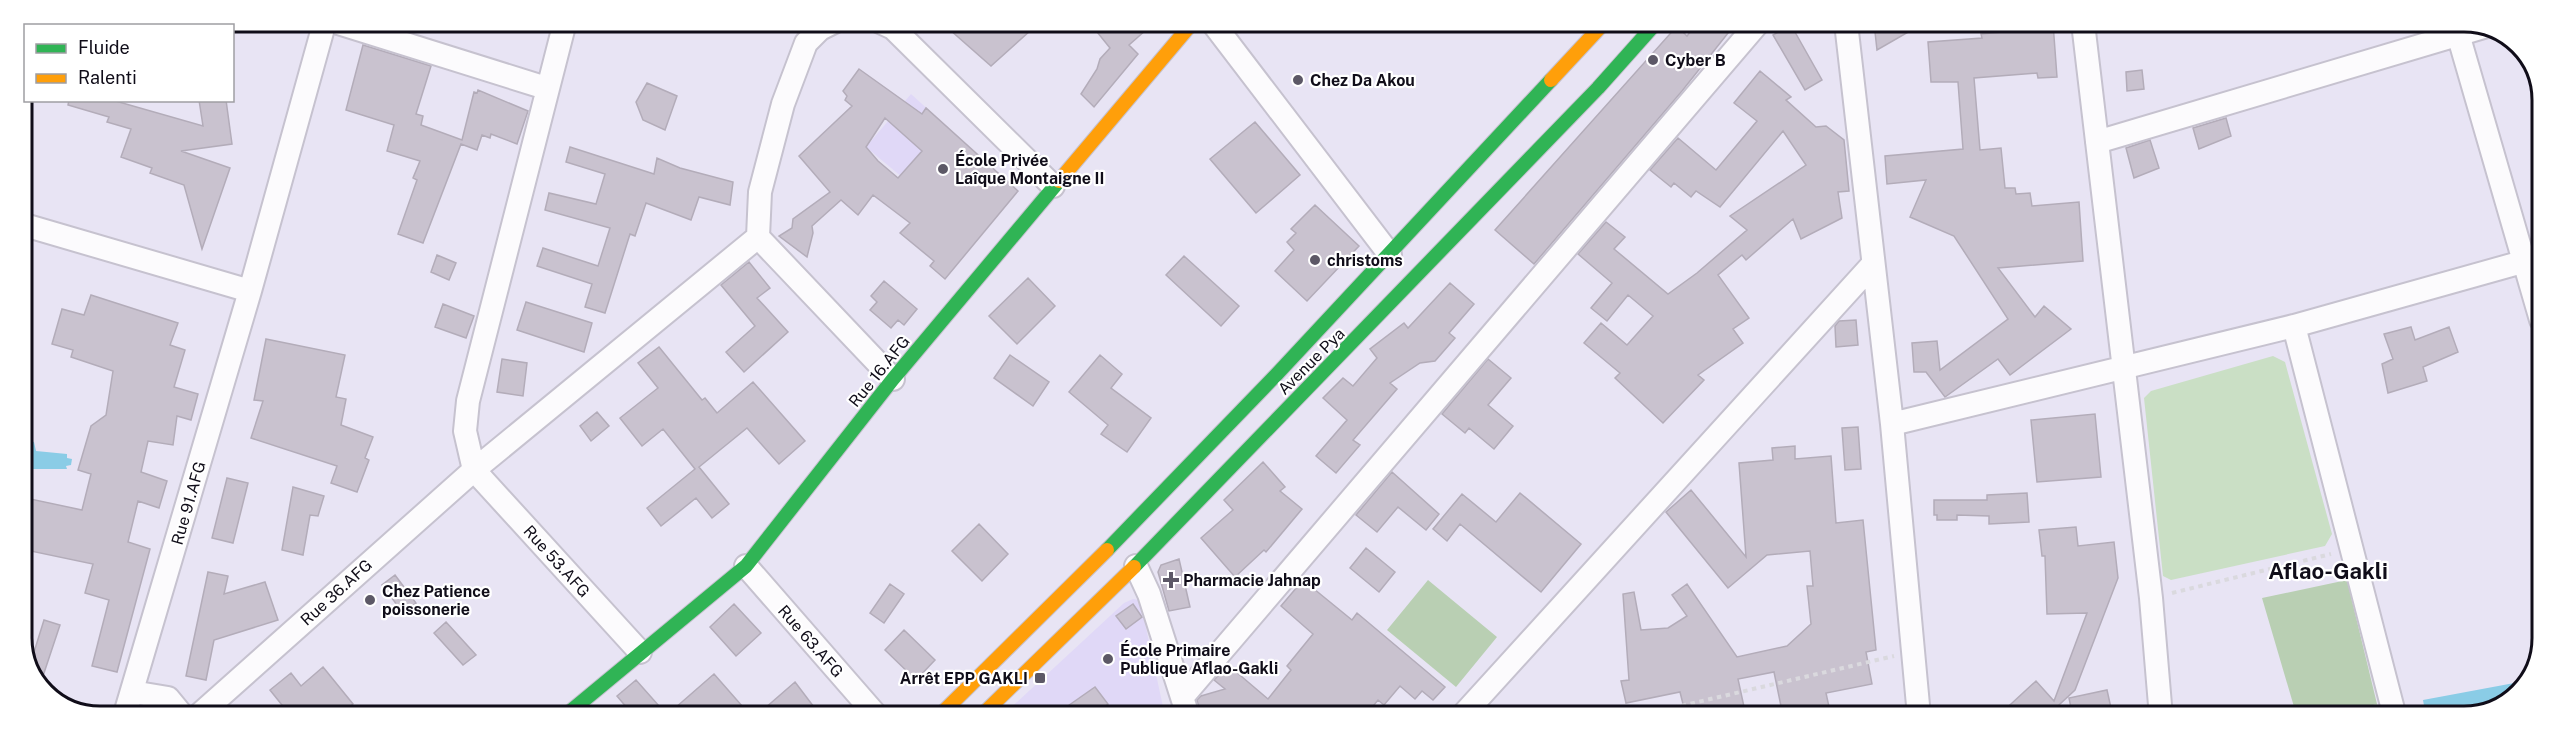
<svg xmlns="http://www.w3.org/2000/svg" width="2563" height="738" viewBox="0 0 2563 738" font-family="'Public Sans',sans-serif">
	<style>
		.built { fill: #e0d8f7 }
		.green { fill: #cadfc5 }
		.forest { fill: #b9cfb3 }
		.water { fill: #8acce6 }
		.building { fill: #c9c2cf; stroke: #b3acb9; stroke-width: 1.5; fill-rule: evenodd }
		.lines { fill: none; stroke-linecap: round; stroke-linejoin: round }
		.street-casing { stroke: #c6c2cf; stroke-width: 26 }
		.fast-casing { stroke: #c6c2cf; stroke-width: 16 }
		.slow-casing { stroke: #c6c2cf; stroke-width: 16 }
		.path { stroke: #dad9de; stroke-width: 4; stroke-dasharray: 4.5 4.5; stroke-linecap: butt }
		.street { stroke: #fcfbfd; stroke-width: 22 }
		.fast { stroke: #30b455; stroke-width: 14 }
		.slow { stroke: #ff9f0a; stroke-width: 14 }
		.poi-dot { fill: #5c5866; stroke: #fff; stroke-width: 2 }
		.labels { text-anchor: middle; stroke-width: 4.5; stroke-linejoin: round; paint-order: stroke }
		.poi-label { font-size: 16px; font-weight: bold; fill: #100d19; stroke: #fff; text-anchor: start }
		.street-label { font-size: 16px; fill: #100d19; stroke: #fff }
		.district-label { font-size: 22px; font-weight: bold; fill: #100d19; stroke: #fff }
		.rim { fill: none; stroke: #100d19; stroke-width: 3 }
	</style>
	<rect width="100%" height="100%" fill="#e8e4f4"/>
	<path class="built" d="M911,94L1018,191L976,239L866,147Z
		M1133,599L1140,600L1165,716L1003,715L1124,603Z"/>
	<path class="green" d="M2273,356L2285,362L2332,534L2325,546L2171,580L2163,576L2144,398L2151,391Z
		M2377,704L2380,717H2326Z"/>
	<path class="forest" d="M1428,580L1497,637L1456,687L1387,630Z
		M2347,580L2377,704L2326,717H2297L2262,598Z"/>
	<path class="water" d="M24,433H29L28,440L34,442L36,451L67,454V458L72,459L71,465L66,466L67,469H31L33,456L24,454L21,451L25,442Z
		M2525,681L2512,701L2464,717H2426L2423,700Z"/>
	<path class="building" d="M378,21H413L411,31Z
		M941,22H1040L991,66Z
		M1089,22H1155L1129,45L1138,54L1094,107L1081,94L1097,69L1100,59L1110,48Z
		M1697,23H1736L1682,91L1534,264L1495,230L1677,26L1687,36Z
		M1874,23H1924L1877,50Z
		M2022,23H2053L2057,77L2038,78L2037,73L1974,78L1980,150L2001,148L2005,188H2015L2016,194L2030,193L2032,206L2079,202L2083,261L1998,268L2035,317L2044,306L2071,329L2010,375L1998,359L1945,397L1926,372H1914L1912,343L1937,341L1940,370L2008,319L1954,236L1910,217L1926,180L1887,184L1885,156L1963,149L1958,82H1931L1928,42L1982,38L1981,34L2023,30Z
		M1791,25L1822,80L1805,90L1773,35Z
		M363,45L431,66L416,114L423,116L421,125L462,140L474,92L477,93L478,90L528,111L517,144L491,134L490,138L482,135L477,150L461,144L423,243L398,234L417,180L413,178L420,161L387,151L394,125L346,110Z
		M859,69L922,114L926,108L1018,191L945,279L930,266L934,261L900,233L910,223L873,195L858,215L841,200L812,226L813,233L807,257L779,236L792,228L793,219L830,192L799,156L852,106L845,100L847,96L843,91ZM885,118L922,151L898,178L878,161L866,147Z
		M2142,70L2144,89L2127,91L2126,72Z
		M1760,71L1791,97L1786,100L1816,127L1826,126L1844,140L1849,191L1838,192L1842,218L1801,239L1793,219L1746,260L1742,255L1718,275L1749,318L1733,329L1743,343L1698,375L1704,380L1663,423L1615,378L1620,373L1584,343L1601,323L1627,345L1653,316L1628,295L1607,321L1591,308L1612,283L1578,254L1606,222L1625,237L1614,249L1668,294L1697,273L1747,230L1730,216L1806,165L1783,131L1720,207L1696,191L1691,197L1674,183L1671,187L1650,170L1678,138L1716,170L1757,121L1734,103Z
		M647,83L677,96L665,130L643,120L636,102Z
		M69,100H112L203,126L199,100H226L232,144L181,151L230,168L202,249L184,185L150,173L152,168L121,157L131,129L107,122L109,117L68,105Z
		M2226,118L2231,136L2199,149L2193,128Z
		M1255,122L1300,175L1256,213L1210,159Z
		M2150,140L2159,168L2134,178L2126,148Z
		M570,147L654,174L657,158L680,168L733,182L730,205L699,197L691,220L646,203L635,236L630,234L605,313L585,307L592,284L537,266L543,248L598,266L610,228L545,210L549,193L596,204L605,174L566,162Z
		M1315,205L1359,246L1307,301L1275,271L1294,250L1287,242L1296,233L1291,229Z
		M437,255L456,263L449,280L431,272Z
		M1184,256L1239,306L1221,326L1166,275Z
		M749,262L770,288L757,298L788,332L744,372L726,352L755,326L721,285Z
		M1028,278L1055,306L1017,344L989,316Z
		M884,281L917,309L904,325L898,320L891,328L870,310L877,302L871,296Z
		M1450,283L1474,304L1449,333L1455,338L1435,361L1420,363L1390,383L1397,389L1353,440L1360,445L1336,473L1316,456L1347,420L1323,398L1343,378L1353,386L1377,358L1370,349L1404,323L1408,328Z
		M91,295L178,323L170,345L185,350L174,387L198,394L191,420L177,416L173,445L148,441L141,472L167,481L159,508L138,501L128,542L150,549L117,672L92,666L109,600L85,593L93,564L21,549V513L26,498L82,510L91,474L78,470L91,426L106,415L113,371L71,357L73,350L52,344L62,309L84,315Z
		M526,302L592,323L584,352L517,330Z
		M443,304L474,316L466,338L435,327Z
		M1856,320L1858,345L1836,347L1835,326L1839,321Z
		M2411,327L2415,340L2449,327L2458,352L2423,367L2427,381L2388,393L2382,364L2393,359L2384,334Z
		M266,339L345,355L336,397L346,399L341,425L373,437L365,458L369,460L357,492L331,483L337,466L251,438L263,401L254,400Z
		M659,347L702,400L705,398L717,413L753,382L805,441L779,464L747,428L699,467L729,504L712,518L696,498L661,526L647,508L695,469L663,429L642,446L620,418L658,388L638,363Z
		M1010,355L1049,382L1033,406L994,378Z
		M1100,355L1122,374L1111,388L1151,418L1127,452L1101,434L1108,425L1069,392Z
		M502,359L527,363L523,396L497,392Z
		M1488,359L1511,378L1488,405L1513,426L1494,449L1469,428L1465,433L1442,414Z
		M597,412L609,426L591,441L580,426Z
		M2095,414L2101,477L2037,482L2031,420Z
		M1858,427L1861,469L1845,470L1842,428Z
		M1795,446V459L1831,456L1836,523L1863,520L1876,650L1866,652L1872,684L1826,693L1831,716H1783L1774,672L1738,679L1746,716H1686L1680,692L1626,703L1621,681L1629,680L1623,594L1634,592L1641,630L1668,628L1687,616L1672,595L1687,584L1737,657L1787,646L1811,624L1807,586H1813L1810,551L1767,555L1728,588L1666,512L1691,490L1746,557L1739,463L1773,460L1772,448Z
		M1263,462L1285,487L1280,491L1302,509L1266,552L1264,550L1235,577L1201,538L1233,510L1224,500Z
		M1392,472L1439,514L1426,530L1398,507L1377,532L1356,515Z
		M227,478L248,483L233,543L212,538Z
		M293,487L324,496L318,516L310,515L303,555L282,550Z
		M1520,493L1581,544L1541,592L1460,524L1447,541L1433,529L1462,494L1496,522Z
		M2027,493L2029,522L1989,524V516L1957,515V520H1937V515H1934V500H1987V495Z
		M979,524L1008,554L982,581L952,551Z
		M2076,527L2078,546L2114,542L2118,578L2075,690L2046,717L1998,716L2036,681L2054,701L2087,613L2047,614L2045,556H2042L2039,530Z
		M1366,548L1395,572L1379,592L1350,568Z
		M1179,559L1190,607L1169,611L1158,572L1161,565Z
		M208,572L228,576L224,594L265,582L278,620L214,640L206,680L186,676Z
		M395,575L416,603L403,613L382,585Z
		M1303,580L1352,620L1357,613L1445,687L1433,700L1422,691L1415,699L1400,686L1384,705L1378,700L1365,716H1356L1344,706L1335,716H1201L1197,700L1201,696L1225,689L1214,680L1228,665L1268,699L1291,670L1287,666L1313,634L1281,606Z
		M890,584L904,594L884,623L870,613Z
		M734,604L761,633L736,656L710,627Z
		M1133,604L1142,617L1126,629L1116,616Z
		M44,620L60,625L39,688L30,665Z
		M446,622L476,655L463,665L434,633Z
		M904,630L935,660L916,680L885,650Z
		M323,667L353,704L340,715H290L270,690L291,673L301,686Z
		M714,674L750,715H633L617,696L636,680L667,715Z
		M795,682L820,715H757Z
		M1095,687L1108,704L1093,716L1055,715Z
		M2107,690L2113,717H2073L2069,698Z"/>
	<g class="lines">
		<g class="street-casing">
			<path id="street" d="M332,21L546,88
				M565,22L468,401L465,431L474,470L640,652
				M834,22L820,29L806,43L783,104L760,192L758,237L893,379
				M880,22L893,28L1053,186
				M1212,22L1390,255
				M1846,23L1892,424L1919,716
				M2083,23L2151,598L2161,717
				M2458,34L2541,320
				M2097,142L2487,26
				M21,224L250,291
				M2294,326L2395,717
				M1892,424L2294,326L2526,261
				M746,566L876,715
				M1136,566L1149,594L1188,716
				M132,692L168,698L182,715
				M1184,695L1758,23
				M125,714L250,291L325,21
				M199,715L474,470L758,237
				M1462,716L1873,264"/>
		</g>
		<g class="fast-casing">
			<path id="fast" d="M1107,550L1277,374L1551,80
				M1134,567L1598,88L1656,23
				M566,715L746,566L893,379L1059,181"/>
		</g>
		<g class="slow-casing">
			<path id="slow" d="M1551,80L1604,23
				M1059,181L1193,22
				M940,715L1107,550
				M982,715L1134,567"/>
		</g>
		<path class="path" d="M2172,593L2331,554
			M1638,716L1894,656"/>
		<use href="#street" class="street"/>
		<use href="#fast" class="fast"/>
		<use href="#slow" class="slow"/>
	</g>
	<g class="poi-dot">
		<circle cx="1653" cy="60" r="6"/>
		<circle cx="1298" cy="80" r="6"/>
		<circle cx="943" cy="169" r="6"/>
		<circle cx="1315" cy="260" r="6"/>
		<path d="M1168 571h6v6h6v6h-6v6h-6v-6h-6v-6h6z"/>
		<circle cx="370" cy="600" r="6"/>
		<circle cx="1108" cy="659" r="6"/>
		<rect x="1034" y="672" width="12" height="12" rx="3"/>
	</g>
	<g class="labels">
		<g class="poi-label">
			<text x="1665" y="66">Cyber B</text>
			<text x="1310" y="86">Chez Da Akou</text>
			<text x="955" y="166">École Privée<tspan x="955" dy="18">Laîque Montaigne II</tspan></text>
			<text x="1327" y="266">christoms</text>
			<text x="1183" y="586">Pharmacie Jahnap</text>
			<text x="382" y="597">Chez Patience<tspan x="382" dy="18">poissonerie</tspan></text>
			<text x="1120" y="656">École Primaire<tspan x="1120" dy="18">Publique Aflao-Gakli</tspan></text>
			<text x="1028" y="684" text-anchor="end">Arrêt EPP GAKLI</text>
		</g>
		<g class="street-label">
			<text transform="translate(1311 361) rotate(-45)" y="6">Avenue Pya</text>
			<text transform="translate(879 371) rotate(-51)" y="6">Rue 16.AFG</text>
			<text transform="translate(188 503) rotate(-74)" y="6">Rue 91.AFG</text>
			<text transform="translate(557 561) rotate(48)" y="6">Rue 53.AFG</text>
			<text transform="translate(336 592) rotate(-42)" y="6">Rue 36.AFG</text>
			<text transform="translate(811 641) rotate(49)" y="6">Rue 63.AFG</text>
		</g>
		<g class="district-label">
			<text x="2328" y="579">Aflao-Gakli</text>
		</g>
	</g>
	<path d="M0 0H2563V738H0ZM100 32H2464A68 68 0 0 1 2532 100V638A68 68 0 0 1 2464 706H100A68 68 0 0 1 32 638V100A68 68 0 0 1 100 32Z" fill="#fff" fill-rule="evenodd"/>
	<path class="rim" d="M100 32H2464A68 68 0 0 1 2532 100V638A68 68 0 0 1 2464 706H100A68 68 0 0 1 32 638V100A68 68 0 0 1 100 32Z"/>
	<rect x="24" y="24" width="210" height="78" fill="#ffffff" stroke="#9f9ea3" stroke-width="1.5"/>
	<rect x="36" y="44" width="30" height="9" fill="#30b455" stroke="#9f9ea3" stroke-width="1.5"/>
	<text x="78" y="54" font-size="18" fill="#100d19">Fluide</text>
	<rect x="36" y="74" width="30" height="9" fill="#ff9f0a" stroke="#9f9ea3" stroke-width="1.5"/>
	<text x="78" y="84" font-size="18" fill="#100d19">Ralenti</text>
</svg>
